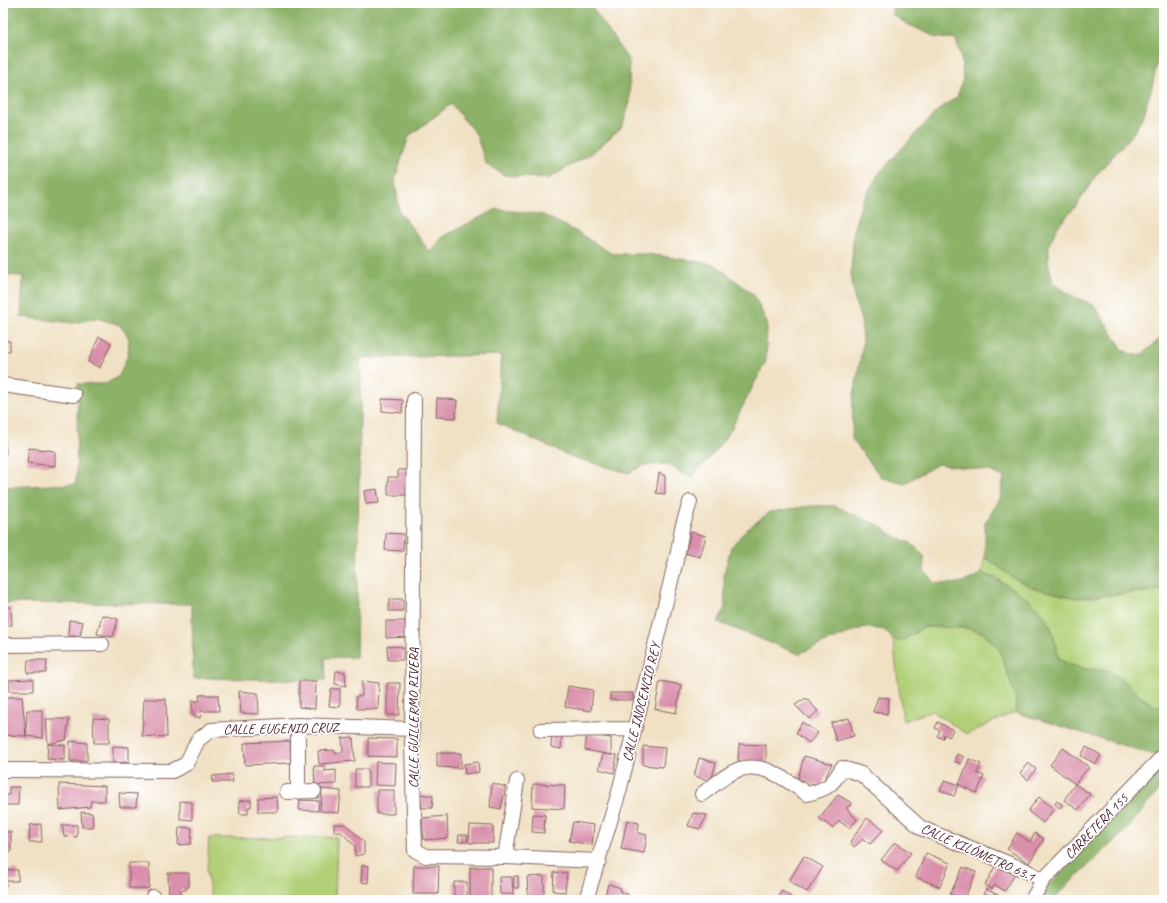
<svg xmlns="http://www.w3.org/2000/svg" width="1167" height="903" viewBox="0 0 1167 903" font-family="Caveat,sans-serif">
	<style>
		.green { fill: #b1d077; stroke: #7e7851 }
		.forest { fill: #8cb268; stroke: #6b684a }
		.building { fill: #d98eaa }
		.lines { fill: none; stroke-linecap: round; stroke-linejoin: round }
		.minor-casing { stroke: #846361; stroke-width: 16 }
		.minor { stroke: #fff; stroke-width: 14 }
		.labels { text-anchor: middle; stroke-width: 3.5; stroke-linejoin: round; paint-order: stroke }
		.street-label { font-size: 14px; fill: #4a1f2b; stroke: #fff }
	</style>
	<rect width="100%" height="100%" fill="#fff"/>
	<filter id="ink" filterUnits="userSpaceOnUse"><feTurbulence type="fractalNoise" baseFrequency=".025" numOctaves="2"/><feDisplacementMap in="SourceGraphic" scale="8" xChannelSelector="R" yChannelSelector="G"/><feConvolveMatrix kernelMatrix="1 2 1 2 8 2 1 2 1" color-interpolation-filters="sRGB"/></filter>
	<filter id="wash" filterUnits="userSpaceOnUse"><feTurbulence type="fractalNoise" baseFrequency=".012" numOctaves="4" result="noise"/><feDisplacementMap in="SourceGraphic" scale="16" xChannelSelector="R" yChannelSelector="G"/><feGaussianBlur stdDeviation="0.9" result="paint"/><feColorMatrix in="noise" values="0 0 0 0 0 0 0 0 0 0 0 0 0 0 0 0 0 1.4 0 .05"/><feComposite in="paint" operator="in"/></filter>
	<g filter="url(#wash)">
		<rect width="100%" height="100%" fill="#f0e1c4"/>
		<path class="green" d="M985,557L1015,579L1075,598L1164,590V706H1155L1141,697L1127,683L1109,671L1086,669L1068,664L1059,659L1050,625L997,578L981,573Z
			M924,627L966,628L984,633L999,648L1016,698L1015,712L967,734L932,711L903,721L893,640L902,641Z
			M337,837L335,900H211L207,872L209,838Z
			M359,898L402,899V900H359Z"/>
		<path class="forest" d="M3,3H589L629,61L630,102L622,127L591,154L547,179L504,175L486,164L476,134L451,104L409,136L395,179L399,211L430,252L443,237L496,209L543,215L577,232L612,254H647L714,264L754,295L767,323L766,361L731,429L714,453L691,478L666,464L644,465L629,473L572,457L497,423L501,355L361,358L356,657L325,658L326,680L193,678L192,604L3,603V487L76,484L78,384H106L119,376L128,355L129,338L120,325L97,318L73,323L21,317L23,276L3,275Z
			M893,3H1164V22L1153,83L1143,117L1135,131L1096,175L1077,205L1059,225L1049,244L1048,262L1053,283L1069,294L1095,306L1123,350L1134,355L1143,354L1164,335V590L1075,598L1034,588L1015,579L985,557V523L1000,499L1004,477L989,471L938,464L905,483L881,477L852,439L853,402L863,343L861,319L855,302L851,273L854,227L863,200L880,172L937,111L957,97L963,79L961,57L956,40L936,37L907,24L892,14Z
			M810,506H835L859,517L876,524L898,538L911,543L924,556V570L934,583C951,585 967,584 981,573C1004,581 1041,603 1050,626C1055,636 1056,648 1059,659L1068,664L1086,669L1109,671L1127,683L1141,697L1155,706H1164V758L1015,712L1016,698L999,649L984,633L966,628L924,627L902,641L893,640L885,630L865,627L811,648L799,654L718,622L725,608L724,574L731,547L747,529L770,512Z
			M1164,762V784L1127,829L1060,892L1055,900H1041L1049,885Z"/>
		<g id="blocks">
			<path class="building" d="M99,337L111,343L100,368L88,362Z
				M3,341H10V351H3Z
				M437,398L457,400L456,418L436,417Z
				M382,399L403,400L402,413L382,411Z
				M3,430H4L6,454H3Z
				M29,448L55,451V466L27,463Z
				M398,470H408V495H388V477H398Z
				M659,473L665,476V494L656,493Z
				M377,489L379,503L366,504L364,491Z
				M691,532L706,536L700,557L685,553Z
				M386,533L404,534L403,551L385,550Z
				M389,599H403V611H389Z
				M3,607H11L12,625H3Z
				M102,615L118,619L113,637L97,634Z
				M69,620L83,622L80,636H68Z
				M386,621H408L409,637L386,638Z
				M387,646L403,647V660H388Z
				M28,660H47L46,673H27Z
				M336,671L345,672L346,686L335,684Z
				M33,679V691H9V680Z
				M299,681H316L315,709L299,707Z
				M362,681L379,683L378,709H357L356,696H362Z
				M660,681L681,685L676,713L655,709Z
				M387,683H400L399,715H387Z
				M568,686L593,690L591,711L565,707Z
				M331,689H340V707L329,706Z
				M239,691L258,693L259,714L241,713Z
				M610,693H633V700H610Z
				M199,695H218L219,711H201L200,718L192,715V701H200Z
				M3,697H22L26,736L3,735Z
				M878,697L889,698L887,714L873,712Z
				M806,698L818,711L809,719L795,705Z
				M144,699H166L167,737L142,736Z
				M27,710H42V738L26,736Z
				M93,718L109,719V743H94Z
				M849,718L854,736L836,741L831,723Z
				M46,719H69L66,740L48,744Z
				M802,722L818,733L809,743L796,733Z
				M938,722L953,730L949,737L944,734L943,739L937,736L940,731L935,728Z
				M552,734L562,735L561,749L551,747Z
				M587,734L611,738V755H617L614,773L599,769L603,754L611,755L585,750Z
				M353,737L355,761L319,764L318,751L334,750L335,753L343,752L342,738Z
				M368,738L397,739V757L368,756Z
				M70,741L87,743V761H70Z
				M290,741L291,763L245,765L244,743Z
				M48,744L65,745V760L47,759Z
				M739,744L766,745V764L738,761Z
				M113,746L129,747V762L113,763Z
				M643,746L665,748L663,767L643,765Z
				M1086,747L1101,755L1096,764L1081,756Z
				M1063,748L1089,767L1075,784L1050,765Z
				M437,753H461V768L437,767Z
				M957,754L964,757L961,764L954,761Z
				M804,756L832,764L821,786L798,779Z
				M699,758L716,763L711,781L694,776Z
				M969,759L981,764L977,773L984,776L977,793L959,785Z
				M376,762L396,763L395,786L375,785Z
				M478,762L479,772L465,774L464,764Z
				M1028,763L1036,769L1028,780L1020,773Z
				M314,766H325V771L336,770V784L315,785Z
				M355,769H368V787H355Z
				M232,774L233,782H212L213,776Z
				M945,780L959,785L954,796L940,790Z
				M492,783L506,787L501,809L490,807Z
				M59,784L105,786V801H91L90,807L60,810Z
				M533,784L565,785L564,809L532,807Z
				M1075,784L1090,794L1078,810L1064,800Z
				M9,787H19L18,805H3V795H9Z
				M322,789L341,791L339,813L320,811Z
				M377,790H394V814H377Z
				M119,793L137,794L136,807H120Z
				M420,794L433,796L432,808H422Z
				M838,795L852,803L846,808L857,820L849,828L839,821L832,828L819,818Z
				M277,797L278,812H258V798Z
				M1039,797L1054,809L1043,823L1028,811Z
				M251,800V807H248V814H240L239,801Z
				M300,800L319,801L318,811L299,810Z
				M180,801L192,802V820L180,819Z
				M1057,801L1062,805L1060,808L1055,804Z
				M81,812L92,813L93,827H82Z
				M693,813L707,815L700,829L688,826Z
				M533,814L545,815L544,833L532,832Z
				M447,816L448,838L424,840L422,818Z
				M867,818L883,830L870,844L863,839L854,847L850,842Z
				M627,820L639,823L638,833L647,835L644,853L621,849Z
				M573,822L594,825L592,845L569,841Z
				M41,824L42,842H29L30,825Z
				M334,824H345L364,842V854L355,856V846L341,832H334Z
				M62,825H77V837L64,836Z
				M470,825L493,826V843H469Z
				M179,827L192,828L191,844L178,845Z
				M3,832H11V852H3Z
				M1017,833L1030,842L1035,833L1044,839L1029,863L1007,849Z
				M459,835H468L467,842H458Z
				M895,842L911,853L897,871L881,860Z
				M926,853L950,863L940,887L916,877Z
				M804,856L823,867L807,892L789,881Z
				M129,863H149V888H129Z
				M997,863L1015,874L1005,891L995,885L992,889L985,885Z
				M362,865L369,866L368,883L361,882Z
				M414,866H439L438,894H413Z
				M470,867H491V900H470Z
				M963,867L976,872L964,900L950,894Z
				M3,870H18V881H6V886H3Z
				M554,872L567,873L565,892L553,891Z
				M168,873H189V887H186V890H181V897H169Z
				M514,876H518V888H514Z
				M544,876V897L528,898L527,877Z
				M499,877H512L513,894H500Z
				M454,882H467V900H454Z
				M608,884L621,888L620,892L628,894L627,900H604Z
				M986,889L1004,898L1003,900H981Z
				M782,891L791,897L789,900H777Z
				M668,898L678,899V900H668Z"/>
		</g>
	</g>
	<g filter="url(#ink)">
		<use href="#blocks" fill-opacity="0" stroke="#846361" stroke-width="1"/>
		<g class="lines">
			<g class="minor-casing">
				<path id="minor" d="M3,385L74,395
					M414,400L412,744L415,850L426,856L505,857L599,861
					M3,645L102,644
					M298,725V792
					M541,730L634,729
					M3,770L172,771L186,764L198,740L211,730L298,725L412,729
					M287,792L314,791
					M702,794C715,785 730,770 745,768C767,764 791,783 807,794C827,789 832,786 842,768L861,774L921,828L1025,870L1043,880
					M505,857L517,781
					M153,900V897
					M586,900L619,792L678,552L682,528L690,502
					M1032,900L1043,880L1164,755"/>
			</g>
			<use href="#minor" class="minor"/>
		</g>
	</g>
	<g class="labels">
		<g class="street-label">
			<text transform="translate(641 702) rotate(-76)" y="5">CALLE INOCENCIO REY</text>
			<text transform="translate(413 718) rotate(-90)" y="5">CALLE GUILLERMO RIVERA</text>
			<text transform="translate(281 728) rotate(-1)" y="5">CALLE EUGENIO CRUZ</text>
			<text transform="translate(1096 826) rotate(-46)" y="5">CARRETERA 155</text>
			<text transform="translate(978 852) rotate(24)" y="5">CALLE KILÓMETRO 63.1</text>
		</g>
	</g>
	<rect width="1167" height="903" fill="none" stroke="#fff" stroke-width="16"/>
</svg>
